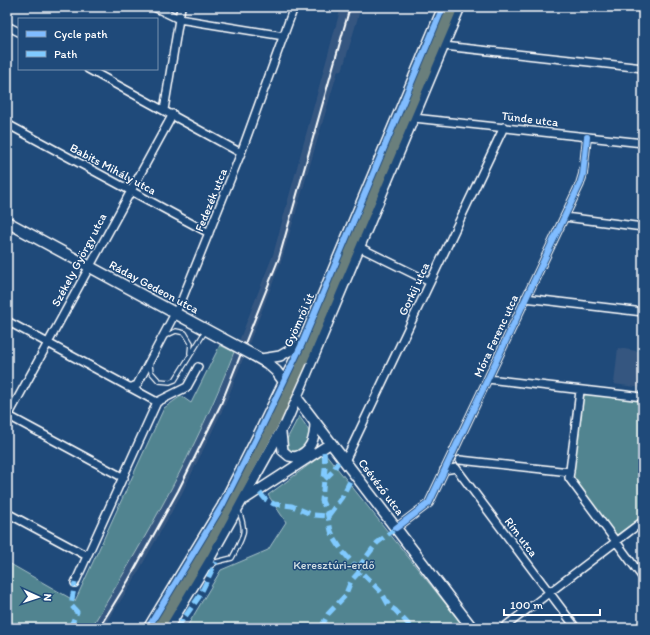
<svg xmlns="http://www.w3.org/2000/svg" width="650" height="635" viewBox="0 0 650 635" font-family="Itim,sans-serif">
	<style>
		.built { fill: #365780 }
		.green { fill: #518490; stroke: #a8c2c8 }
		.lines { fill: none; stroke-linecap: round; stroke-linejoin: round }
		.service-casing { stroke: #fff; stroke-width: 6 }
		.minor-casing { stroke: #fff; stroke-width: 10 }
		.tertiary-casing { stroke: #fff; stroke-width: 12 }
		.secondary-casing { stroke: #fff; stroke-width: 13 }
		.primary-casing { stroke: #fff; stroke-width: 14 }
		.service { stroke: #1f4a7a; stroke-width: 3.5 }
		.minor { stroke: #1f4a7a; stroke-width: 7 }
		.tertiary { stroke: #1f4a7a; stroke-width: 9 }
		.secondary { stroke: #1f4a7a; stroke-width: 10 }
		.primary { stroke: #6b7f7c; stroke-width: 11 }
		.rail { stroke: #fff; stroke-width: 2 }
		.secondary-bridge-casing { stroke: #fff; stroke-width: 13; stroke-linecap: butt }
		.primary-bridge-casing { stroke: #fff; stroke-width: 14; stroke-linecap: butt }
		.secondary-bridge { stroke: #1f4a7a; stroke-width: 10 }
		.primary-bridge { stroke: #6b7f7c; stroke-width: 11 }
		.quiet { stroke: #80caff; stroke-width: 5; stroke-dasharray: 10 5; stroke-linecap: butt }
		.cycleway-casing { stroke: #1f4a7a; stroke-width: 8 }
		.cycleway { stroke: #80bcff; stroke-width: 6 }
		.labels { text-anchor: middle; stroke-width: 3; stroke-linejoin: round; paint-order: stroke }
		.street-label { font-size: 12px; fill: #fff; stroke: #1f4a7a }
		.park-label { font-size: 12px; fill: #d4e0e3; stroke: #1f4a7a }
	</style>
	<rect width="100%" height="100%" fill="#1f4a7a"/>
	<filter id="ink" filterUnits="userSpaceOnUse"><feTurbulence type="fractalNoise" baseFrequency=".025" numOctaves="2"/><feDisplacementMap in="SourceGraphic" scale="8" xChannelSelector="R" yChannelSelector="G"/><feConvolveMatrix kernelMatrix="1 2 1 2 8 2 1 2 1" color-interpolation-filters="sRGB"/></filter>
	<g filter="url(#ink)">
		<path class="built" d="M341,7H361L342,71L338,70L282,259L225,405L182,493L132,583L103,628H91L172,487L215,402L273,255Z
			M618,348L643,352V388L614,384Z"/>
		<path class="green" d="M220,345L234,352C197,449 145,539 91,628H7V562L75,601L164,408L181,396L191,403Z
			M583,394L643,400V516L615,536L572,479Z
			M299,416C311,432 315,437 298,452L291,451L286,445V441Z
			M325,453L465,628H186L221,570L268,550L286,522L268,495Z"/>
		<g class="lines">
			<g class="service-casing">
				<path id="service" d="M165,336L176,331L185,333L191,343L190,353
					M150,365L151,372L159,381L170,382L175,380L206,330
					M208,568L216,562L232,558C243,536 248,533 238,509"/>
			</g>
			<g class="minor-casing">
				<path id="minor" d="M154,7L179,19L284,36
					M7,26L19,32
					M444,46L643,68
					M88,69L241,153
					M164,110L181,7
					M414,118L643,143
					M7,124L209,233
					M565,217L643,227
					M359,247L430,282
					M525,298L643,312
					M7,321L157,402
					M488,379L643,397
					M128,387H132L137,385L181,302L241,153L294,7
					M580,391L569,478L643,578
					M157,402L187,387L198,367
					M7,415L124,478
					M7,418L173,114
					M460,460L570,472
					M345,461L504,127
					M444,470L456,468L576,628
					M7,513L87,556
					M396,528L429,503L580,184L583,174L587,137
					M75,583L157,402
					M503,628L643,521"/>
			</g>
			<g class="tertiary-casing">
				<path id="tertiary" d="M261,359L280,356L301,344
					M281,433L283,451L289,456L295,457C311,452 315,439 315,422
					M245,499L331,443
					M148,628L222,506L258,435L301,346L443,7
					M168,628L202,572L288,418L460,7"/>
			</g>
			<g class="secondary-casing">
				<path id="secondary" d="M7,222L223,339
					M253,355L267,363L276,371L472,628"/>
			</g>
			<g class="primary-casing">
				<path id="primary" d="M302,360L452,7
					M158,628L204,551L275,420"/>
			</g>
			<use href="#service" class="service"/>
			<use href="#minor" class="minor"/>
			<use href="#tertiary" class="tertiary"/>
			<use href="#secondary" class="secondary"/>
			<use href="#primary" class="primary"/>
			<path class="rail" d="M99,628L128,581L178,491L221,404L279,258L350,7"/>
			<g class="secondary-bridge-casing">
				<path id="secondary-bridge" d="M223,339L253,355"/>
			</g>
			<g class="primary-bridge-casing">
				<path id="primary-bridge" d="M275,420L302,360"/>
			</g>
			<use href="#secondary-bridge" class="secondary-bridge"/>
			<use href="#primary-bridge" class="primary-bridge"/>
			<path class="quiet" d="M324,452L325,468L322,501L327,512L331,531L334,538L343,552L360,571L382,593L389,606L395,610L412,628
				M325,479L333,471L338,462
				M260,493L265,499L274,504L292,506L313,515L328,516L342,497L352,477
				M358,568L377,543L396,528
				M70,628L77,612L71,605L75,583
				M177,628L199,597L216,562
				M321,628L328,614L345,596L351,581L360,571
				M458,628L459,627"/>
			<g class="cycleway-casing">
				<path id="cycleway" d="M396,528L429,503L580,184L583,174L587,137
					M148,628L222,506L258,435L301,346L443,7"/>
			</g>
			<use href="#cycleway" class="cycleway"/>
		</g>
	</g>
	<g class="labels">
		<g class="street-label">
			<text transform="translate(530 119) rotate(7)" y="4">Tünde utca</text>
			<text transform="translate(113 169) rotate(28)" y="4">Babits Mihály utca</text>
			<text transform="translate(211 200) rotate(-68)" y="4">Fedezék utca</text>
			<text transform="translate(79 260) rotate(-62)" y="4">Székely György utca</text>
			<text transform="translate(154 287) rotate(28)" y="4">Ráday Gedeon utca</text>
			<text transform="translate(414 289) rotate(-65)" y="4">Gorkij utca</text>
			<text transform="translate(299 320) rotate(-66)" y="4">Gyömrői út</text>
			<text transform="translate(496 336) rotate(-65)" y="4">Móra Ferenc utca</text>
			<text transform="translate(381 487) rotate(53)" y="4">Csévéző utca</text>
			<text transform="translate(521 537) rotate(53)" y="4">Rím utca</text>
		</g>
		<g class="park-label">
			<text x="334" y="569">Keresztúri-erdő</text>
		</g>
	</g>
	<rect width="650" height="635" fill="none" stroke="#1f4a7a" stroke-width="24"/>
	<rect x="12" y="12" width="626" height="611" fill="none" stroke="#fff" stroke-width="1.5" filter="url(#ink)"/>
	<rect x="18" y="18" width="140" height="52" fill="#1f4a7a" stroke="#7992af"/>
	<rect x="26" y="31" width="20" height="6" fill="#80bcff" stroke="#7992af"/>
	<text x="54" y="38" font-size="12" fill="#ffffff">Cycle path</text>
	<rect x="26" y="51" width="20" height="6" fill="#80caff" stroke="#7992af"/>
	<text x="54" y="58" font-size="12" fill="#ffffff">Path</text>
	<g transform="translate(38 597) rotate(93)" stroke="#1f4a7a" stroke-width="3" paint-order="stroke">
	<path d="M0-3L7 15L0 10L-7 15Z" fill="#ffffff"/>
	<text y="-6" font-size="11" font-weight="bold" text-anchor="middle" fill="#ffffff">N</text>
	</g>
	<path d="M504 609v6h96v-6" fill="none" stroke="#ffffff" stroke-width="2"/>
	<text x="510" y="609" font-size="12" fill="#ffffff" stroke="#1f4a7a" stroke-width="3" paint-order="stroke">100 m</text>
</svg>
